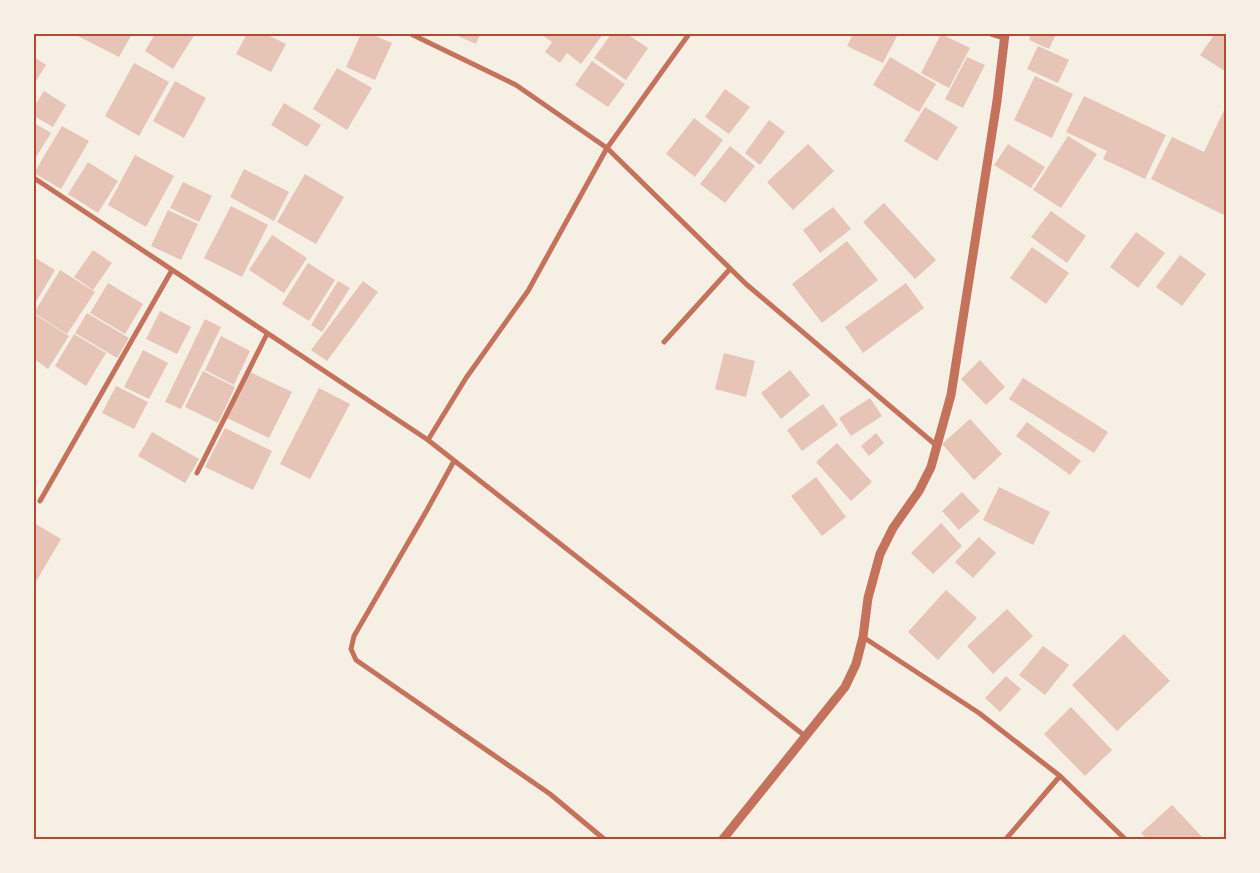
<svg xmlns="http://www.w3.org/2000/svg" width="1260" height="873" viewBox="0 0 1260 873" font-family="'Alegreya Sans',sans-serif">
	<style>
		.building { fill: #e6c5b7 }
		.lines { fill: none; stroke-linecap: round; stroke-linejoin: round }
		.minor { stroke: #c5725c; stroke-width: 5 }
		.tertiary { stroke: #c5725c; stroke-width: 9 }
		.neatline { fill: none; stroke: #b5482f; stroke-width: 2 }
	</style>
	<rect width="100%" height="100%" fill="#f6efe4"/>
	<path class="building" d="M74,34H132L119,57Z
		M155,34H195L173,69L145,51Z
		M247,34H266L286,44L271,72L236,54Z
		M361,34H371L392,43L375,80L346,67Z
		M453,34H480L476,44Z
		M544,34H603L581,64L567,53L560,63L545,52L552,42L542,35Z
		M611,34H627L648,48L626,80L594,58Z
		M853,34H898L883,63L847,46Z
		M941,34L970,48L949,88L921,73Z
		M1031,34H1056L1049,49L1029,40Z
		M1215,34H1226V72L1200,55Z
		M1038,46L1069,60L1058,83L1027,69Z
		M34,57L46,65L34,84Z
		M890,57L936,84L919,112L873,85Z
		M967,57L985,65L963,108L945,99Z
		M592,61L625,84L608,107L575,85Z
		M134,63L169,82L139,136L105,116Z
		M337,68L372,88L347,130L313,109Z
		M1035,76L1073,94L1052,138L1014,120Z
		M175,81L206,98L184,138L153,121Z
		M725,89L750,107L729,134L705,117Z
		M44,91L66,105L53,127L34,116V107Z
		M1084,96L1166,135L1145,179L1103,159L1107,151L1066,132Z
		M284,103L321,125L307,147L271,125Z
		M1226,106V216L1151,179L1172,137L1204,152Z
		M925,107L958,127L937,161L904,141Z
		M694,118L723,140L695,177L666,154Z
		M769,120L785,132L760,165L745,153Z
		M34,123L51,133L34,160Z
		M62,126L89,141L61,189L34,173Z
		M1068,136L1097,154L1061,208L1033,190Z
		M808,144L834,171L793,210L767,182Z
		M1008,144L1045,167L1031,188L994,165Z
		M730,146L755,166L725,203L700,184Z
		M135,155L174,176L146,227L108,205Z
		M88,162L118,181L98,213L68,194Z
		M244,169L289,192L274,221L230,197Z
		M305,174L344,197L316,244L277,222Z
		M183,182L212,196L199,222L170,208Z
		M884,203L936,260L915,279L863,222Z
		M231,206L268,225L242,277L204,258Z
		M833,207L851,229L820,253L803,230Z
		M168,210L198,224L181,260L151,246Z
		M1051,211L1086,236L1067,263L1031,237Z
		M1136,232L1165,253L1138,288L1110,267Z
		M272,235L307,258L284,293L249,270Z
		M847,241L878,280L822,323L792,284Z
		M1032,247L1069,273L1046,304L1010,278Z
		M93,250L112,263L93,290L74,277Z
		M1180,255L1206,274L1182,306L1156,287Z
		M34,257L55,270L34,305Z
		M308,263L335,280L309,321L282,304Z
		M60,270L95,292L67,334L34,313Z
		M338,281L350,288L322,332L311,325Z
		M363,281L378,292L327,361L311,350Z
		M108,283L143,304L125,334L90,313Z
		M906,283L924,308L863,353L845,327Z
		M160,311L191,327L177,354L146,339Z
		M87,313L129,338L117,358L75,333Z
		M34,314L69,336L48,369L34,359Z
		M205,319L221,327L181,409L165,402Z
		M74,334L106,353L86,386L55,366Z
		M221,336L250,351L234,385L205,370Z
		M143,350L168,363L149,399L124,387Z
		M724,353L755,361L746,397L715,389Z
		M980,360L1005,387L986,405L961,379Z
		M790,370L810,395L781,419L761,393Z
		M203,371L235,387L218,423L185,407Z
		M250,372L292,392L269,438L227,418Z
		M1023,378L1108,432L1094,453L1009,399Z
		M116,386L148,402L134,429L102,413Z
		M319,388L350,404L310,479L280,464Z
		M870,398L882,416L851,436L839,418Z
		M823,404L838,425L802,451L787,430Z
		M970,419L1002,454L974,480L942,444Z
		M1027,422L1081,461L1070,475L1016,436Z
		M225,428L272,451L253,490L205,467Z
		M152,432L199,459L185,483L138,456Z
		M876,433L884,443L869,456L861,446Z
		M837,443L872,482L851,501L816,462Z
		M816,477L846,517L822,536L791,496Z
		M999,487L1050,512L1033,545L983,520Z
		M962,492L980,511L959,530L942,511Z
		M34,523L61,539L34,585Z
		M941,523L962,546L933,574L911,553Z
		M979,537L996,553L973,578L955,562Z
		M946,590L977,618L938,660L908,632Z
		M1007,609L1033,636L993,674L967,646Z
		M1124,634L1170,681L1117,731L1072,685Z
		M1043,646L1069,665L1045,695L1019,675Z
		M1006,676L1021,689L1000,712L985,698Z
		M1071,707L1112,750L1085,776L1044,734Z
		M1172,805L1204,839H1147L1141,833Z"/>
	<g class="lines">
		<path class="minor" d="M411,34L516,85L607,148L746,284L937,446
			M991,34L1004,38
			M34,178L428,440L805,736
			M664,342L730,269
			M428,440L466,378L528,291L607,148L689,34
			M454,461L427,510L354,636L351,649L356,660L550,794L604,839
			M197,473L267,334
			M40,501L172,270
			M863,637L979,713L1060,776L1125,839
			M1006,839L1060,776"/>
		<path class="tertiary" d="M723,839L845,687L856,664L863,637L868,598L880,554L893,528L919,491L931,467L951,395L997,101L1005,34"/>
	</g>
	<rect width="1260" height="873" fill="none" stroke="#f6efe4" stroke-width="70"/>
	<rect x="35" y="35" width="1190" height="803" class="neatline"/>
</svg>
